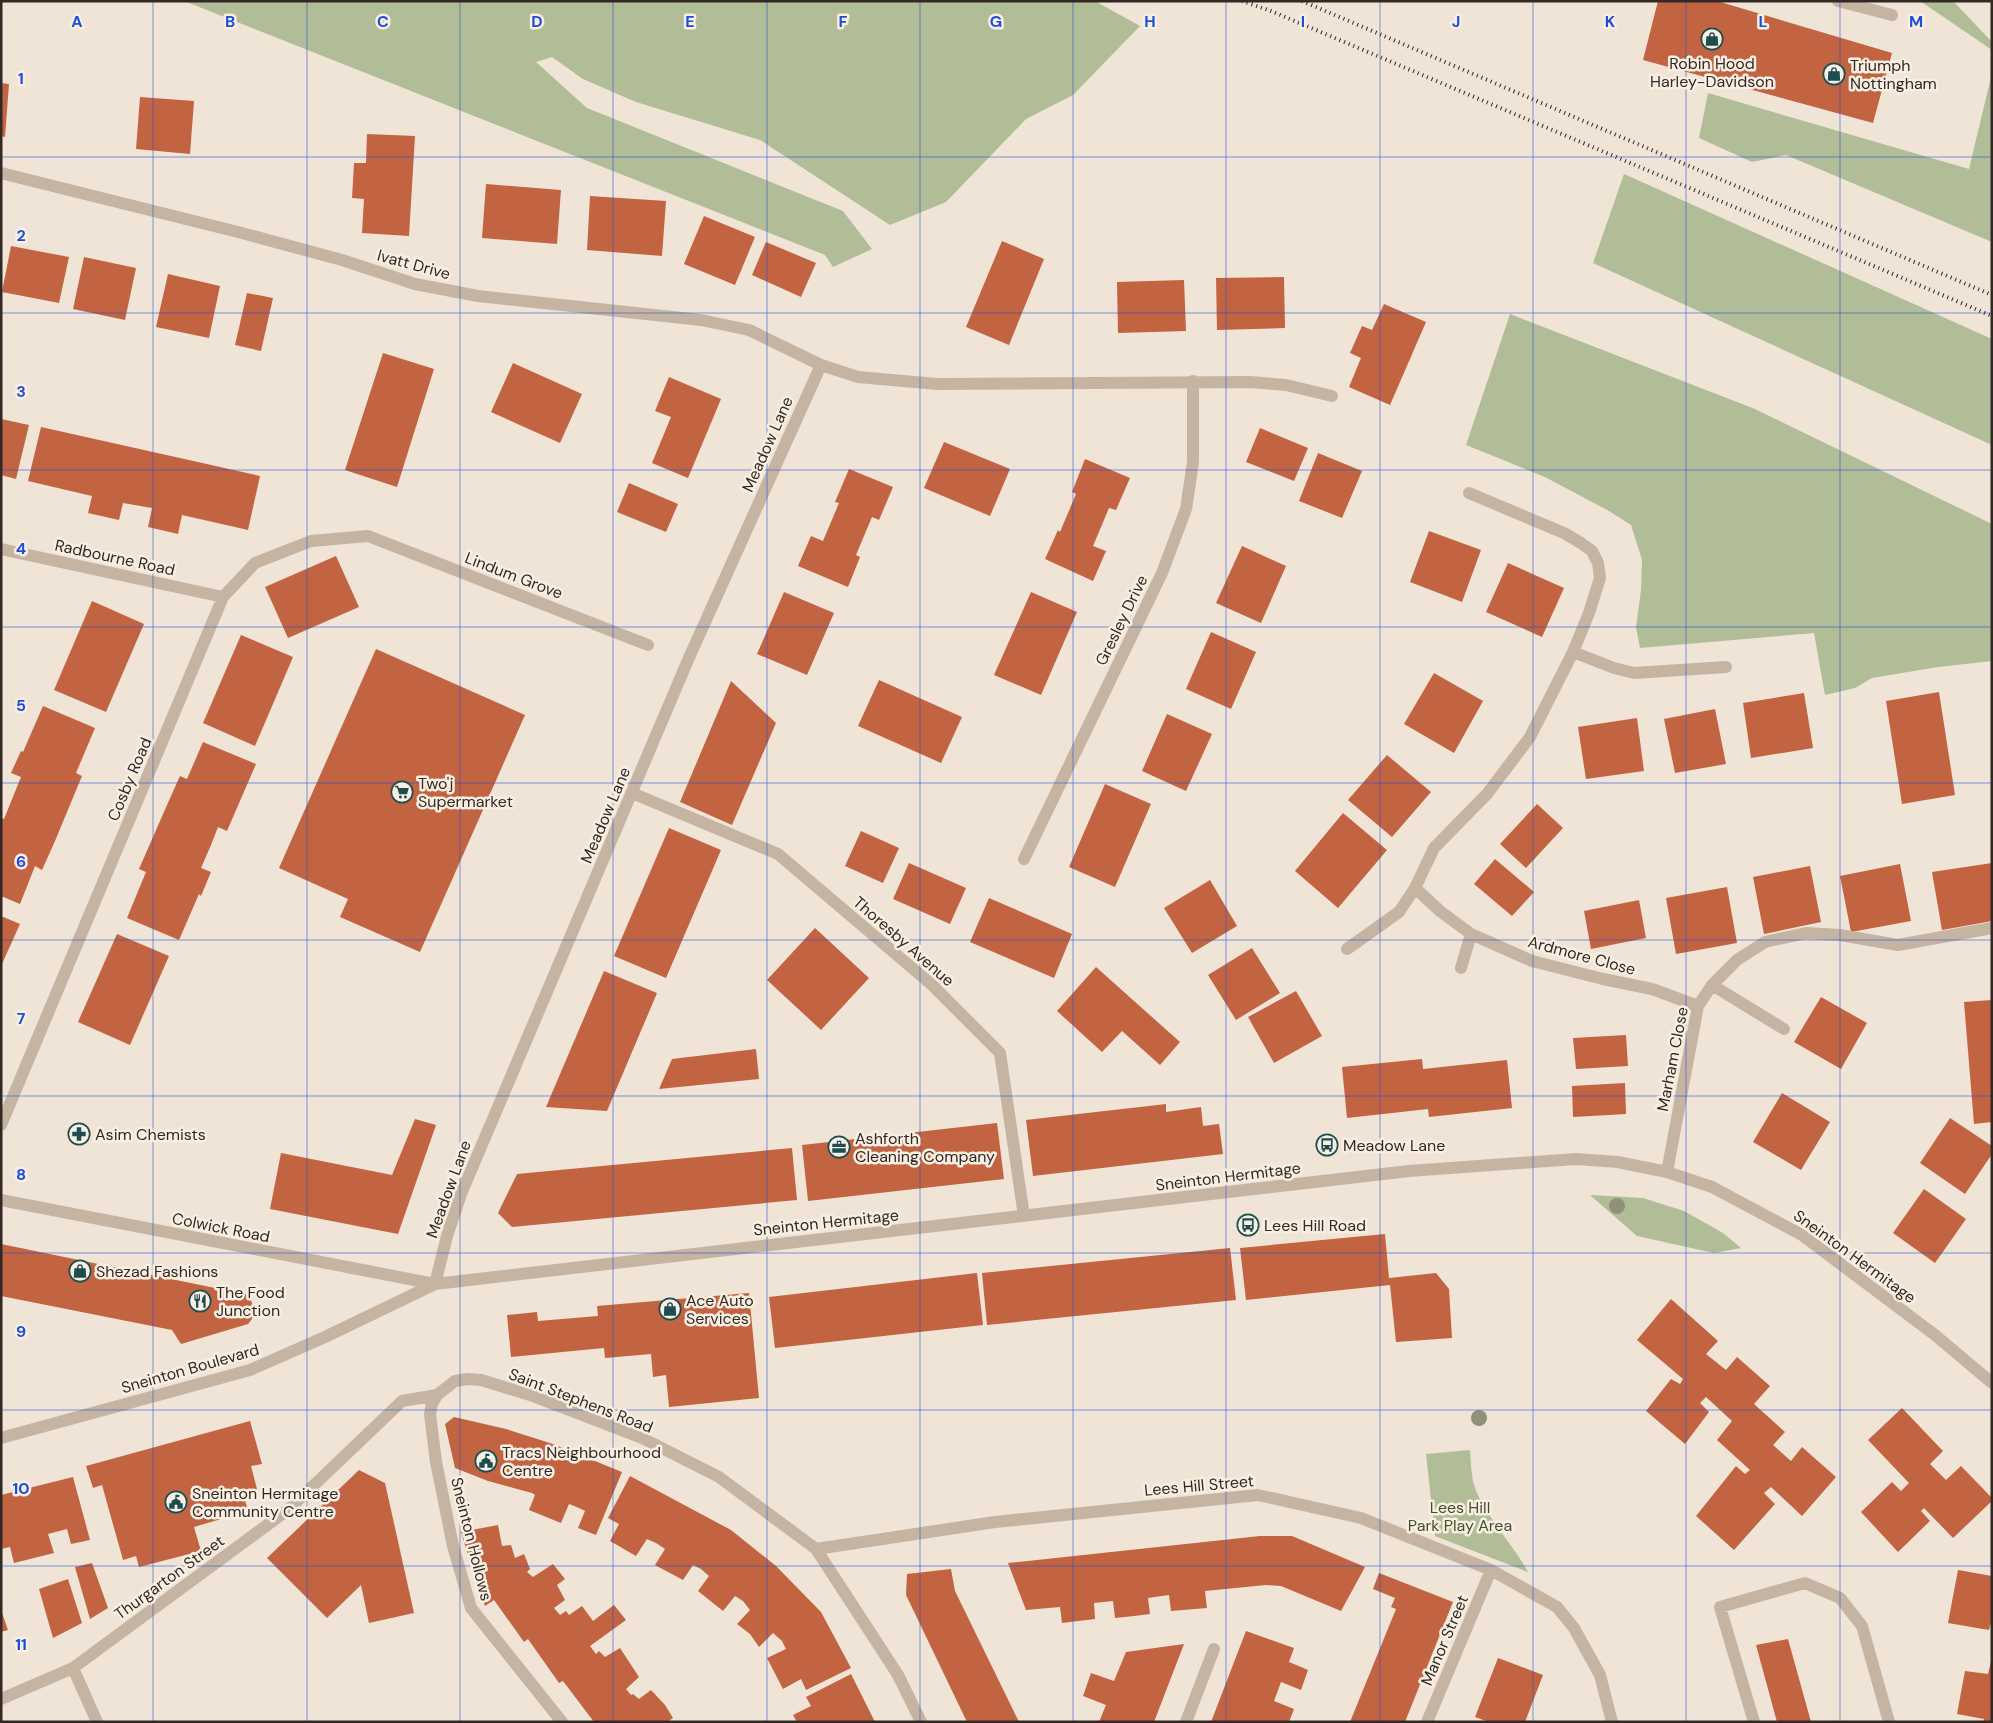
<svg xmlns="http://www.w3.org/2000/svg" width="1993" height="1723" viewBox="0 0 1993 1723" font-family="'DM Sans',sans-serif">
	<style>
		.green { fill: #b0bd97 }
		.building { fill: #c26442 }
		.lines { fill: none; stroke-linecap: round; stroke-linejoin: round }
		.minor { stroke: #c6b4a3; stroke-width: 12 }
		.rail { stroke: #322925; stroke-width: 4; stroke-dasharray: 1 4; stroke-linecap: butt }
		.tree { fill: #8f9277 }
		.grid { fill: none; stroke: #1d4ed8; stroke-width: 1; stroke-opacity: 0.55 }
		.labels { text-anchor: middle; stroke-width: 5; stroke-linejoin: round; paint-order: stroke }
		.poi-label { font-size: 16px; fill: #322925; stroke: #f8eee2; text-anchor: start }
		.street-label { font-size: 16px; fill: #322925; stroke: #f8eee2 }
		.park-label { font-size: 16px; fill: #414f2a; stroke: #f8eee2 }
		.grid-label { font-size: 16px; text-anchor: middle; font-weight: bold; fill: #1d4ed8; stroke: #f8eee2; stroke-width: 5; stroke-linejoin: round; paint-order: stroke }
	</style>
	<rect width="100%" height="100%" fill="#efe4d6"/>
	<path class="green" d="M184,1H1095L1140,26L1073,95L1026,119L946,202L890,225L760,140L636,102L583,79L552,57L536,62L587,108L843,211L872,249L833,267L825,255Z
		M1920,1H1953L1992,42V50Z
		M1992,73V242L1786,155L1752,162L1699,138L1708,93L1969,169Z
		M1624,174L1992,339V445L1593,263Z
		M1510,314L1755,409L1992,524V661L1938,667L1872,678L1855,688L1825,695L1814,633L1640,648L1636,627L1641,590L1642,560L1631,525L1609,511L1545,477L1466,445Z
		M1590,1195L1643,1198L1684,1211L1723,1233L1741,1248L1714,1253L1637,1236Z
		M1470,1450C1471,1461 1471,1474 1474,1485C1483,1514 1513,1544 1528,1572L1435,1536L1426,1454Z"/>
	<path class="building" d="M1658,1H1717L1892,53L1873,123L1643,60Z
		M1,83L9,84L5,137L1,136Z
		M140,97L194,101L190,154L136,149Z
		M367,134L415,136L409,236L362,233L364,199L352,198L354,163H366Z
		M486,184L561,190L557,244L482,238Z
		M590,196L666,201L662,256L587,250Z
		M704,216L755,237L735,285L684,264Z
		M1002,241L1044,259L1009,345L966,327Z
		M766,242L816,263L801,297L752,275Z
		M11,246L69,257L59,303L2,292Z
		M84,257L136,268L125,320L73,309Z
		M168,274L220,286L209,338L156,327Z
		M1284,277L1285,328L1217,330L1216,278Z
		M1184,280L1186,331L1118,333L1117,282Z
		M247,293L273,298L261,351L235,345Z
		M1384,304L1426,322L1390,405L1349,387L1361,358L1350,353L1362,326L1372,330Z
		M383,353L434,369L397,487L345,470Z
		M513,363L582,394L560,443L491,412Z
		M669,377L721,399L688,478L652,463L671,417L655,411Z
		M1,419L29,425L16,479L1,475Z
		M41,427L260,476L248,530L182,515L178,534L148,527L152,508L123,503L119,520L88,513L92,496L28,481Z
		M1260,428L1308,448L1294,481L1246,462Z
		M944,442L1010,469L990,516L924,488Z
		M1318,453L1362,471L1342,518L1299,501Z
		M1085,459L1130,478L1116,510L1109,508L1093,546L1106,551L1093,581L1045,559L1058,530L1060,532L1076,494L1072,492Z
		M849,469L893,487L879,520L872,517L856,555L860,557L848,587L798,566L811,536L823,541L839,503L835,502Z
		M629,483L678,504L666,532L617,512Z
		M1429,531L1481,550L1462,602L1410,582Z
		M1242,546L1286,566L1261,623L1216,603Z
		M336,556L359,607L288,638L265,587Z
		M1508,563L1564,588L1542,637L1486,612Z
		M784,592L834,613L807,675L757,654Z
		M1031,592L1077,612L1041,695L994,675Z
		M92,601L144,624L106,712L54,690Z
		M1211,632L1256,652L1231,709L1186,689Z
		M241,635L293,657L255,746L203,723Z
		M376,649L525,715L420,952L340,917L348,899L279,868Z
		M1434,673L1483,701L1454,753L1404,724Z
		M879,680L962,717L941,763L858,726Z
		M731,681L776,723L732,825L680,802Z
		M1939,692L1955,795L1902,804L1886,701Z
		M1804,693L1813,748L1751,758L1743,703Z
		M43,706L95,728L76,773L82,776L55,841L42,870L35,866L20,904L1,896V818L4,819L21,777L11,773L21,751L23,752Z
		M1715,709L1726,764L1675,773L1664,719Z
		M1167,714L1212,734L1186,791L1142,771Z
		M1637,718L1644,771L1586,779L1578,727Z
		M203,742L256,764L227,831L218,827L211,845L201,868L211,872L201,896L199,894L179,940L127,918L146,872L139,869L167,805L180,776L187,779Z
		M1387,755L1431,792L1392,837L1348,800Z
		M1105,784L1151,804L1115,887L1069,867Z
		M1537,804L1563,828L1526,868L1500,844Z
		M1343,813L1387,850L1338,908L1295,871Z
		M669,828L721,850L666,978L614,956Z
		M861,831L899,848L883,883L845,866Z
		M1495,859L1534,892L1512,916L1474,884Z
		M909,863L966,888L950,924L893,899Z
		M1992,863V921L1942,930L1932,872Z
		M1900,864L1911,921L1851,932L1840,876Z
		M1810,866L1821,922L1764,934L1753,877Z
		M1210,880L1237,926L1192,953L1164,908Z
		M1727,887L1737,943L1676,954L1666,898Z
		M989,898L1072,934L1054,978L970,942Z
		M1639,900L1646,938L1591,949L1584,911Z
		M1,916L20,924L1,966Z
		M815,928L869,978L821,1030L767,980Z
		M117,934L169,956L130,1045L78,1022Z
		M1252,948L1280,993L1236,1020L1208,975Z
		M1096,967L1180,1042L1160,1065L1122,1031L1102,1052L1057,1011Z
		M604,971L657,993L607,1111L546,1107Z
		M1296,991L1322,1036L1274,1063L1248,1017Z
		M1821,997L1867,1023L1841,1069L1794,1042Z
		M1992,1000V1122L1974,1124L1964,1002Z
		M1626,1035L1628,1066L1576,1069L1573,1038Z
		M756,1049L759,1079L659,1089L672,1059Z
		M1422,1059L1423,1069L1507,1060L1512,1108L1429,1117L1428,1109L1347,1118L1342,1067Z
		M1625,1083L1626,1114L1573,1117L1572,1086Z
		M1782,1093L1830,1122L1801,1170L1753,1142Z
		M1166,1104V1112L1201,1107L1203,1126L1219,1124L1223,1154L1033,1176L1026,1120Z
		M1950,1118L1992,1146V1154L1965,1194L1920,1163Z
		M415,1119L436,1125L398,1234L270,1209L281,1153L392,1175Z
		M997,1123L1004,1179L808,1201L802,1145Z
		M792,1148L797,1200L512,1227L498,1213L517,1174Z
		M1924,1189L1966,1219L1935,1263L1893,1233Z
		M1385,1234L1389,1278L1436,1273L1449,1289L1452,1338L1396,1342L1390,1285L1246,1300L1240,1248Z
		M1,1244L249,1295L254,1309L252,1319L248,1324L181,1344L172,1330L1,1296Z
		M1230,1248L1236,1300L987,1325L982,1273Z
		M977,1273L983,1325L775,1348L769,1297Z
		M749,1293L759,1398L669,1407L666,1375L653,1377L651,1354L605,1358L604,1348L511,1357L507,1315L537,1312L538,1321L598,1316L597,1306Z
		M1671,1299L1718,1341L1706,1354L1726,1370L1737,1357L1770,1386L1754,1404L1785,1432L1773,1445L1791,1461L1802,1447L1836,1477L1802,1516L1771,1487L1764,1493L1775,1504L1734,1550L1696,1516L1736,1466L1745,1474L1750,1470L1717,1440L1732,1421L1706,1397L1700,1403L1709,1412L1685,1444L1646,1411L1671,1379L1680,1384L1683,1379L1637,1340Z
		M1902,1408L1943,1451L1930,1464L1946,1480L1961,1466L1992,1498V1501L1953,1538L1924,1508L1921,1511L1930,1521L1898,1552L1861,1512L1892,1482L1901,1491L1909,1483L1868,1440Z
		M454,1417L506,1429L553,1444L622,1472L596,1535L578,1528L585,1511L579,1508L569,1504L561,1523L529,1510L535,1495L532,1493L488,1481L455,1468L445,1424Z
		M250,1421L262,1464L251,1466L257,1489L243,1493L248,1511L194,1527L201,1551L139,1567L136,1556L123,1560L102,1485L93,1488L86,1466Z
		M359,1470L385,1483L414,1613L369,1623L361,1585L327,1618L267,1558Z
		M630,1476L731,1530L776,1566L821,1612L851,1668L806,1690L801,1679L783,1689L767,1658L786,1649L782,1641L773,1633L759,1647L750,1634L737,1624L750,1610L743,1601L735,1596L723,1611L698,1591L709,1576L701,1569L693,1565L683,1580L655,1565L665,1549L656,1543L647,1539L636,1556L610,1541L619,1524L608,1518Z
		M73,1477L90,1540L71,1544L67,1529L48,1534L54,1553L14,1563L10,1547L1,1549V1495Z
		M498,1525L502,1546L511,1545L515,1558L524,1554L530,1569L527,1572L533,1577L553,1564L565,1579L557,1585L565,1600L554,1608L560,1615L566,1611L569,1615L582,1606L593,1621L614,1605L626,1620L590,1646L596,1654L599,1651L605,1657L620,1648L639,1677L626,1689L631,1695L633,1694L639,1699L651,1690L665,1705L673,1718L667,1722H594L563,1681L559,1683L528,1639L524,1642L494,1600L485,1606L475,1578L461,1532Z
		M1260,1536H1292L1365,1567L1341,1611L1281,1586L1266,1585L1205,1591L1207,1608L1171,1611L1169,1595L1148,1598L1150,1614L1134,1616L1115,1618L1113,1601L1094,1603L1095,1619L1062,1623L1060,1607L1026,1610L1008,1563Z
		M92,1563L108,1608L90,1619L75,1567Z
		M951,1569L955,1591L1019,1722H967L906,1595L907,1574Z
		M1958,1570L1992,1576V1619L1989,1630L1948,1623Z
		M1379,1573L1453,1602L1405,1722H1350L1396,1609L1391,1607L1395,1598L1373,1589Z
		M68,1579L82,1623L53,1638L39,1589Z
		M1,1610L8,1630L1,1632Z
		M1246,1631L1294,1648L1289,1662L1308,1670L1301,1690L1281,1682L1277,1693L1274,1701L1294,1709L1289,1722H1211Z
		M1788,1639L1811,1722H1777L1756,1645Z
		M1184,1644L1154,1722H1099L1106,1705L1083,1696L1091,1673L1114,1681L1126,1652Z
		M1498,1658L1543,1675L1525,1722H1489L1475,1717Z
		M1991,1661L1992,1722H1983L1984,1719L1957,1714L1965,1671L1988,1674Z
		M851,1674L875,1722H797L793,1715L811,1706L806,1697Z"/>
	<g class="lines">
		<path class="minor" d="M1838,1L1892,15
			M1,173L238,232L342,260L415,284L478,296L701,320L749,330L821,365L858,377L937,384L1250,382L1286,385L1332,396
			M1469,493L1564,533L1581,543L1592,551L1598,563L1600,578L1589,613L1573,652L1530,737L1487,794L1434,848L1415,888L1440,911L1471,934L1532,961L1603,979L1652,989L1698,1006
			M1,549L223,597
			M1573,652L1614,668L1634,673L1726,667
			M632,793L778,854L931,984L1000,1053L1024,1216
			M1024,859L1162,573L1186,509L1193,462V381
			M1347,949L1399,912L1415,888
			M1461,968L1471,934
			M1712,985L1784,1029
			M1,1125L223,597L255,563L311,541L368,536L648,645
			M1667,1172L1698,1006L1712,985L1737,960L1765,942L1806,933L1840,935L1898,945L1992,928
			M1,1200L435,1284L1409,1171L1576,1159L1618,1162L1667,1172L1712,1187L1802,1235L1935,1335L1992,1383
			M435,1284L447,1236L461,1194L688,660L821,365
			M1,1438L250,1370L325,1337L435,1284
			M816,1549L995,1522L1258,1495L1361,1518L1491,1570L1557,1607L1574,1628L1600,1675L1612,1722
			M73,1668L97,1722
			M1,1699L73,1668L289,1509L402,1401L437,1395
			M562,1722L471,1608L453,1546L436,1462L430,1414L432,1404L437,1395L455,1381L468,1379L481,1380L530,1395L642,1438L719,1477L816,1549L898,1675L921,1722
			M1186,1722L1214,1649
			M1427,1722L1491,1570
			M1754,1722L1720,1607L1805,1583L1840,1598L1862,1626L1889,1722"/>
		<path class="rail" d="M1242,1L1271,11L1992,316
			M1302,1L1992,295"/>
	</g>
	<g class="tree">
		<circle cx="1617" cy="1206" r="8"/>
		<circle cx="1479" cy="1418" r="8"/>
	</g>
	<path class="grid" d="M153,1V1722M307,1V1722M460,1V1722M613,1V1722M767,1V1722M920,1V1722M1073,1V1722M1226,1V1722M1380,1V1722M1533,1V1722M1686,1V1722M1840,1V1722M1,157H1992M1,313H1992M1,470H1992M1,627H1992M1,783H1992M1,940H1992M1,1096H1992M1,1253H1992M1,1410H1992M1,1566H1992"/>
	<defs>
		<g id="shop-ring" transform="scale(1.125)"><circle r="9.5" fill="#f8eee2" stroke="#1c4d51" stroke-width="1.5"/><path d="M-5-2.5h2.3a2.7 3.5 0 0 1 5.4 0H5L5.5 6h-11ZM-1.5-2.5h3a1.5 2.3 0 0 0-3 0Z" fill="#1c4d51"/></g>
		<g id="supermarket-ring" transform="scale(1.125)"><circle r="9.5" fill="#f8eee2" stroke="#1c4d51" stroke-width="1.5"/><path d="M-6-5.5h2.5l.6 2H6L4.5 2H-2.5L-4.4-4H-6ZM-1.5 3.2a1.3 1.3 0 1 0 .1 0ZM3 3.2a1.3 1.3 0 1 0 .1 0Z" fill="#1c4d51"/></g>
		<g id="pharmacy-ring" transform="scale(1.125)"><circle r="9.5" fill="#f8eee2" stroke="#1c4d51" stroke-width="1.5"/><path d="M-2-6h4v4h4v4h-4v4h-4v-4h-4v-4h4Z" fill="#1c4d51"/></g>
		<g id="bus-ring" transform="scale(1.125)"><circle r="9.5" fill="#f8eee2" stroke="#1c4d51" stroke-width="1.5"/><path d="M-5-6H5V4H4V6H2V4H-2V6H-4V4H-5ZM-3.5-4V0h7V-4ZM-3.5 1.2v1.5H-2V1.2ZM2 1.2v1.5H3.5V1.2Z" fill="#1c4d51"/></g>
		<g id="office-ring" transform="scale(1.125)"><circle r="9.5" fill="#f8eee2" stroke="#1c4d51" stroke-width="1.5"/><path d="M-6-3h4V-5.5h4V-3h4V5H-6ZM-1-4.5V-3h2v-1.5ZM-6 0V1H6V0Z" fill="#1c4d51"/></g>
		<g id="restaurant-ring" transform="scale(1.125)"><circle r="9.5" fill="#f8eee2" stroke="#1c4d51" stroke-width="1.5"/><path d="M-5-6h1v4h1v-4h1v4h1v-4h1v5L-1.5 .5V6h-2V.5L-5-1ZM5-6V6H3V1.5H1.5Q1.5-4 5-6Z" fill="#1c4d51"/></g>
		<g id="civic-ring" transform="scale(1.125)"><circle r="9.5" fill="#f8eee2" stroke="#1c4d51" stroke-width="1.5"/><path d="M-.6-6.5H3V-4.5H.6V-3L4-1V1h2V6H-6V1h2V-1L-.6-3ZM-1.2 2.5V6h2.4V2.5Z" fill="#1c4d51"/></g>
	</defs>
	<g fill-rule="evenodd">
		<use href="#shop-ring" x="1712" y="39"/>
		<use href="#shop-ring" x="1834" y="74"/>
		<use href="#supermarket-ring" x="402" y="792"/>
		<use href="#pharmacy-ring" x="79" y="1134"/>
		<use href="#bus-ring" x="1327" y="1145"/>
		<use href="#office-ring" x="839" y="1147"/>
		<use href="#bus-ring" x="1248" y="1225"/>
		<use href="#shop-ring" x="80" y="1271"/>
		<use href="#restaurant-ring" x="200" y="1301"/>
		<use href="#shop-ring" x="670" y="1309"/>
		<use href="#civic-ring" x="486" y="1461"/>
		<use href="#civic-ring" x="176" y="1502"/>
	</g>
	<g class="labels">
		<g class="poi-label">
			<text x="1712" y="69" text-anchor="middle">Robin Hood<tspan x="1712" dy="18">Harley-Davidson</tspan></text>
			<text x="1850" y="71">Triumph<tspan x="1850" dy="18">Nottingham</tspan></text>
			<text x="418" y="789">Two'j<tspan x="418" dy="18">Supermarket</tspan></text>
			<text x="95" y="1140">Asim Chemists</text>
			<text x="855" y="1144">Ashforth<tspan x="855" dy="18">Cleaning Company</tspan></text>
			<text x="1343" y="1151">Meadow Lane</text>
			<text x="1264" y="1231">Lees Hill Road</text>
			<text x="96" y="1277">Shezad Fashions</text>
			<text x="216" y="1298">The Food<tspan x="216" dy="18">Junction</tspan></text>
			<text x="686" y="1306">Ace Auto<tspan x="686" dy="18">Services</tspan></text>
			<text x="502" y="1458">Tracs Neighbourhood<tspan x="502" dy="18">Centre</tspan></text>
			<text x="192" y="1499">Sneinton Hermitage<tspan x="192" dy="18">Community Centre</tspan></text>
		</g>
		<g class="street-label">
			<text transform="translate(414 264) rotate(15)" y="6">Ivatt Drive</text>
			<text transform="translate(767 444) rotate(-66)" y="6">Meadow Lane</text>
			<text transform="translate(115 557) rotate(12)" y="6">Radbourne Road</text>
			<text transform="translate(514 575) rotate(21)" y="6">Lindum Grove</text>
			<text transform="translate(1121 620) rotate(-64)" y="6">Gresley Drive</text>
			<text transform="translate(129 779) rotate(-67)" y="6">Cosby Road</text>
			<text transform="translate(605 815) rotate(-67)" y="6">Meadow Lane</text>
			<text transform="translate(904 941) rotate(41)" y="6">Thoresby Avenue</text>
			<text transform="translate(1582 955) rotate(15)" y="6">Ardmore Close</text>
			<text transform="translate(1672 1059) rotate(-79)" y="6">Marham Close</text>
			<text transform="translate(1228 1176) rotate(-7)" y="6">Sneinton Hermitage</text>
			<text transform="translate(448 1189) rotate(-70)" y="6">Meadow Lane</text>
			<text transform="translate(826 1222) rotate(-6)" y="6">Sneinton Hermitage</text>
			<text transform="translate(221 1227) rotate(11)" y="6">Colwick Road</text>
			<text transform="translate(1855 1256) rotate(36)" y="6">Sneinton Hermitage</text>
			<text transform="translate(190 1368) rotate(-16)" y="6">Sneinton Boulevard</text>
			<text transform="translate(581 1400) rotate(21)" y="6">Saint Stephens Road</text>
			<text transform="translate(1199 1485) rotate(-5)" y="6">Lees Hill Street</text>
			<text transform="translate(472 1539) rotate(76)" y="6">Sneinton Hollows</text>
			<text transform="translate(169 1577) rotate(-36)" y="6">Thurgarton Street</text>
			<text transform="translate(1444 1640) rotate(-67)" y="6">Manor Street</text>
		</g>
		<g class="park-label">
			<text x="1460" y="1513">Lees Hill<tspan x="1460" dy="18">Park Play Area</tspan></text>
		</g>
	</g>
	<g class="grid-label">
		<text x="77" y="27">A</text>
		<text x="230" y="27">B</text>
		<text x="383" y="27">C</text>
		<text x="537" y="27">D</text>
		<text x="690" y="27">E</text>
		<text x="843" y="27">F</text>
		<text x="996" y="27">G</text>
		<text x="1150" y="27">H</text>
		<text x="1303" y="27">I</text>
		<text x="1456" y="27">J</text>
		<text x="1610" y="27">K</text>
		<text x="1763" y="27">L</text>
		<text x="1916" y="27">M</text>
		<text x="21" y="84">1</text>
		<text x="21" y="241">2</text>
		<text x="21" y="397">3</text>
		<text x="21" y="554">4</text>
		<text x="21" y="711">5</text>
		<text x="21" y="867">6</text>
		<text x="21" y="1024">7</text>
		<text x="21" y="1180">8</text>
		<text x="21" y="1337">9</text>
		<text x="21" y="1494">10</text>
		<text x="21" y="1650">11</text>
	</g>
	<rect width="1993" height="1723" fill="none" stroke="#322925" stroke-width="5"/>
</svg>
